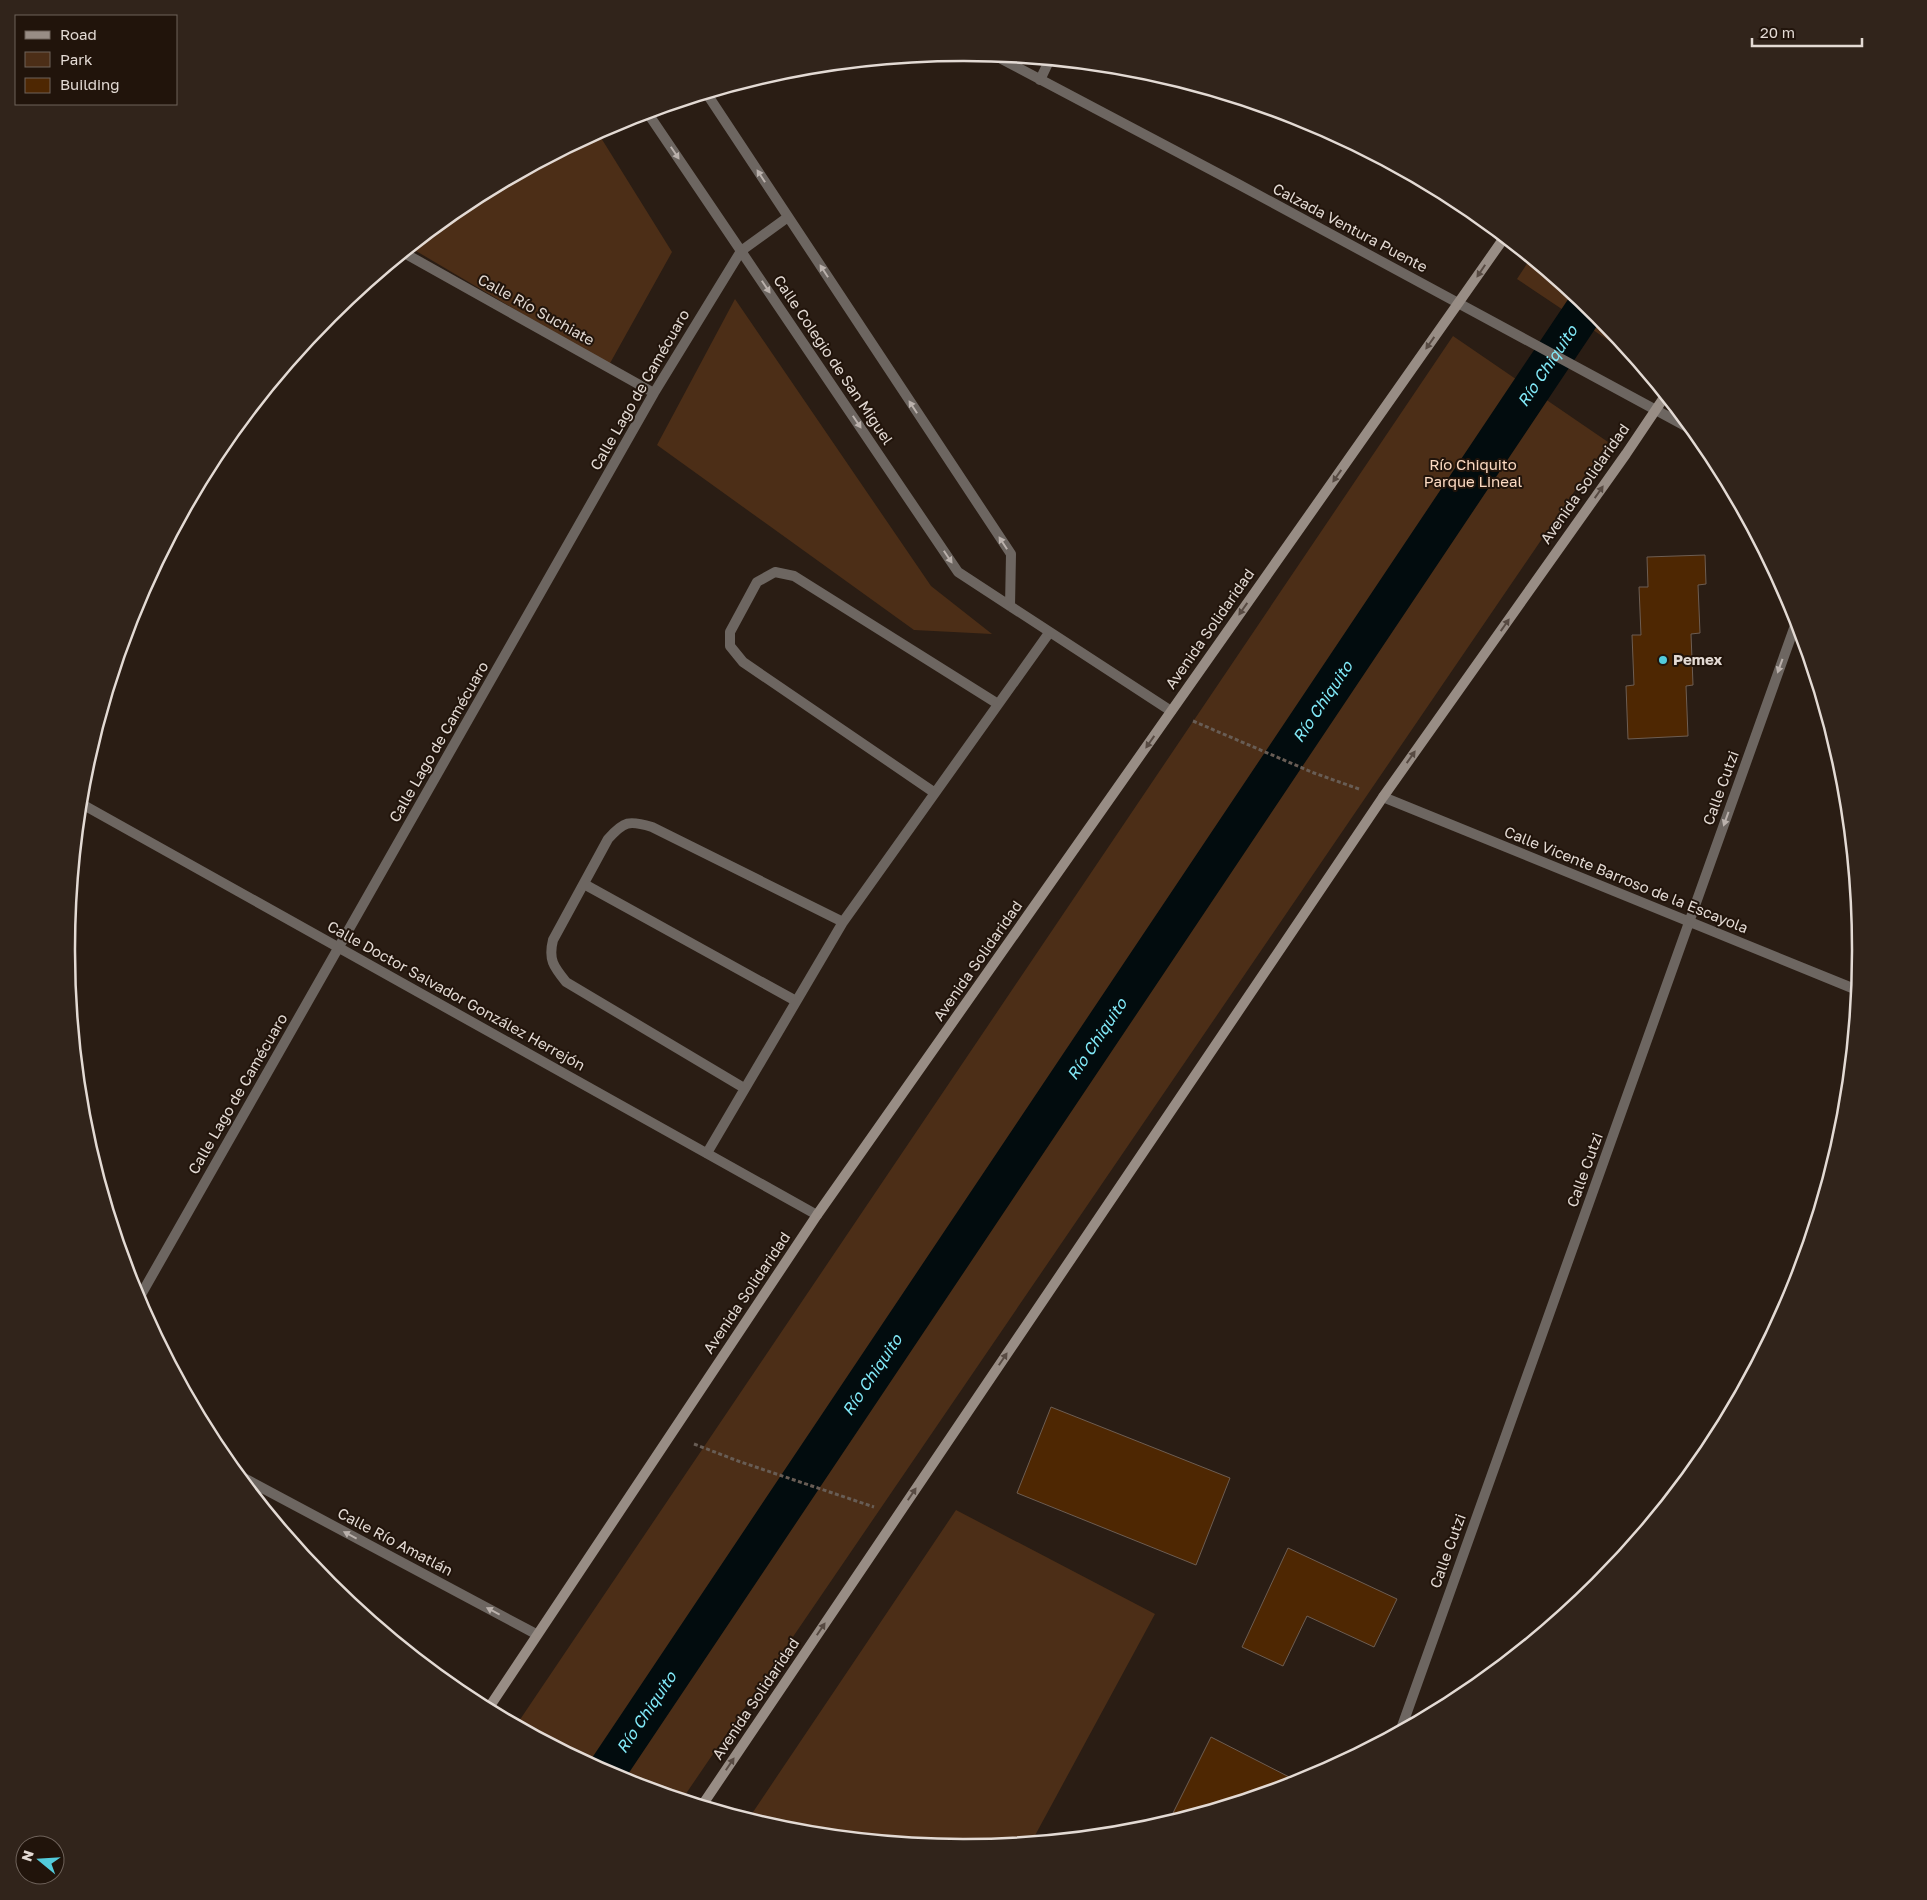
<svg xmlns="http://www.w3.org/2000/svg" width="1927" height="1900" viewBox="0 0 1927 1900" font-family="'Golos Text',sans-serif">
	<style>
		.green { fill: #4c2e17 }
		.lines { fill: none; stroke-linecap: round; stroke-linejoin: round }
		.canal { stroke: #020c0e; stroke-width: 39 }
		.building { fill: #4e2702; stroke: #6d5d52 }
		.path { stroke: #685d55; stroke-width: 3; stroke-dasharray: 4 2.5; stroke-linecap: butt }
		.service { stroke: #6d6661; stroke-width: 10 }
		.minor { stroke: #6d6661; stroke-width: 10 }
		.tertiary { stroke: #6d6661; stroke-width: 10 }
		.secondary { stroke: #988d85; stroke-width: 10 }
		.oneway { fill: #bab1ac }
		.oneway2 { fill: #574a42 }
		.poi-dot { fill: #53cbdb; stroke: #21140b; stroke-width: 2 }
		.labels { text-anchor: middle; stroke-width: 4; stroke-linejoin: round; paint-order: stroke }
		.street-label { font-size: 15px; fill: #e3dad4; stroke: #21140b }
		.park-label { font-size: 15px; fill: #fcdac2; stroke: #21140b }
		.poi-label { font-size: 15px; font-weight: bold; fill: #e3dad4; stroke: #21140b; text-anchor: start }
		.water-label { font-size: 16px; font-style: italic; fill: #82eaf9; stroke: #21140b }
		.rim { fill: none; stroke: #e3dad4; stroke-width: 2.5 }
	</style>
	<rect width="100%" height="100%" fill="#2a1d14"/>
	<path class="green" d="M598,133L672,252L609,365L411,248L465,204Z
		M1530,259L1598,316L1632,356L1517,279Z
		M735,299L931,586L992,634L914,630L657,445Z
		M1453,336L1608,442L683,1798L620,1779L517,1724Z
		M956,1510L1155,1614L1032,1841L963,1847L788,1830L749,1818Z"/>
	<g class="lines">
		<path class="canal" id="s1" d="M606,1772L1587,306"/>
	</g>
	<path class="building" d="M1705,555L1706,584L1698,585L1700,633L1691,634L1693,685L1686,686L1688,736L1628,739L1626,686L1634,685L1632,635H1641L1639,587H1648L1647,557Z
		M1051,1407L1230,1478L1196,1565L1017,1493Z
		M1288,1548L1397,1599L1374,1647L1307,1616L1283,1666L1242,1647Z
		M1211,1737L1297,1781L1296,1782L1175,1819L1171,1817Z"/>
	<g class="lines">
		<path class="path" d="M1193,721L1314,773L1359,789
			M694,1444L738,1461L874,1507"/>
		<path class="service" d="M935,793L743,662L730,646V632L757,582L775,572L794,576L998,704
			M584,884L796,1001
			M843,922L1049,633
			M707,1153L843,922L652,827C629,820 624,821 608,839L553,940C548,960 554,967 566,982L744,1088"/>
		<path class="minor" d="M1040,80L1049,61
			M707,94L1011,554L1010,606
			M647,112L958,572L1171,711
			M404,253L654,393
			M1383,797L1857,990
			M80,803L817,1215
			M138,1300L654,393L741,251L788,217
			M240,1476L536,1634
			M1401,1729L1797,620"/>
		<path class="tertiary" d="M994,55L1238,184L1691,429"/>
		<path class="secondary" d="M488,1709L817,1215L1504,238
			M703,1804L1383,797L1626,454L1665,396"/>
	</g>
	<defs><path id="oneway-solid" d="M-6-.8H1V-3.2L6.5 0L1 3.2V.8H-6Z" transform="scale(1.25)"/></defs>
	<g class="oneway">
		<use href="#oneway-solid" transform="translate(675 153) rotate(56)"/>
		<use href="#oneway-solid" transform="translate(761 176) rotate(-123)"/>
		<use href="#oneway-solid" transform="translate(824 271) rotate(-123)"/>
		<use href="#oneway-solid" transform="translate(766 287) rotate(56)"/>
		<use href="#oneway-solid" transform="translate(913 407) rotate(-123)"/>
		<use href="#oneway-solid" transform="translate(857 422) rotate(56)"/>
		<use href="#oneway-solid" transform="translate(1003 543) rotate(-123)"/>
		<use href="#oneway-solid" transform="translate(948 557) rotate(56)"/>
		<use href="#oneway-solid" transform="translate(1780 666) rotate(110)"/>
		<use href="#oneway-solid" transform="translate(1726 819) rotate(110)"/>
		<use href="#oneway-solid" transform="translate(350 1535) rotate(-152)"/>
		<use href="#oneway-solid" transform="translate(493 1611) rotate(-152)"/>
	</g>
	<g class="oneway2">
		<use href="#oneway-solid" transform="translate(1481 271) rotate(124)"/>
		<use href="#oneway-solid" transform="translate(1430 343) rotate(125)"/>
		<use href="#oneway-solid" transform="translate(1337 476) rotate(125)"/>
		<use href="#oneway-solid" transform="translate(1599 492) rotate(-55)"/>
		<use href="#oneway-solid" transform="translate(1243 609) rotate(125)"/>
		<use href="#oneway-solid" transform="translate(1505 625) rotate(-55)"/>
		<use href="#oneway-solid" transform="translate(1150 742) rotate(125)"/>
		<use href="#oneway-solid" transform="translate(1411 757) rotate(-55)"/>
		<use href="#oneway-solid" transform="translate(1003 1359) rotate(-56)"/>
		<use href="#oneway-solid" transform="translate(912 1494) rotate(-56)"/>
		<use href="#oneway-solid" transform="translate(821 1629) rotate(-56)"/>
		<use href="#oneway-solid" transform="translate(730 1764) rotate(-56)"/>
	</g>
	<circle class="poi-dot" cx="1663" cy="660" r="5"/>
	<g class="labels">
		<g class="street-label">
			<text transform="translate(1350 228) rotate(28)" y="5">Calzada Ventura Puente</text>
			<text transform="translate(536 310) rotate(29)" y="5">Calle Río Suchiate</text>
			<text transform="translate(833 360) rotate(56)" y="5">Calle Colegio de San Miguel</text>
			<text transform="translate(640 390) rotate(-60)" y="5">Calle Lago de Camécuaro</text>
			<text transform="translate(1585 484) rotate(-55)" y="5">Avenida Solidaridad</text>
			<text transform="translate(1210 629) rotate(-55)" y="5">Avenida Solidaridad</text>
			<text transform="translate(439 742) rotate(-60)" y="5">Calle Lago de Camécuaro</text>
			<text transform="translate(1721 788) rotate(-70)" y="5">Calle Cutzi</text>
			<text transform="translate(1626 880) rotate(22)" y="5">Calle Vicente Barroso de la Escayola</text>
			<text transform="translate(978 961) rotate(-55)" y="5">Avenida Solidaridad</text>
			<text transform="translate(456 996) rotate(29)" y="5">Calle Doctor Salvador González Herrejón</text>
			<text transform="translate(238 1094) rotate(-60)" y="5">Calle Lago de Camécuaro</text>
			<text transform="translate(1585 1170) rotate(-70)" y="5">Calle Cutzi</text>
			<text transform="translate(747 1293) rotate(-56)" y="5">Avenida Solidaridad</text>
			<text transform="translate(395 1542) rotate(28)" y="5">Calle Río Amatlán</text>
			<text transform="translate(1448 1551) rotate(-70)" y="5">Calle Cutzi</text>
			<text transform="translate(756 1699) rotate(-56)" y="5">Avenida Solidaridad</text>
		</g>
		<g class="park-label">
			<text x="1473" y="470">Río Chiquito<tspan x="1473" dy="17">Parque Lineal</tspan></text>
		</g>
		<g class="poi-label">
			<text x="1673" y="665">Pemex</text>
		</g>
		<g class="water-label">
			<text dy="6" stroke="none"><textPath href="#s1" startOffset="1692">Río Chiquito</textPath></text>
			<text dy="6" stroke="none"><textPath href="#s1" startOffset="1288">Río Chiquito</textPath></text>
			<text dy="6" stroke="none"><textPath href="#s1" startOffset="882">Río Chiquito</textPath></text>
			<text dy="6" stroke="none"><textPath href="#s1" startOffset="478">Río Chiquito</textPath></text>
			<text dy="6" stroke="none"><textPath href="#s1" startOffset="72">Río Chiquito</textPath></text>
		</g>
	</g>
	<path d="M0 0H1927V1900H0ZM963 61H964A888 888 0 0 1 1852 949V951A888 888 0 0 1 964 1839H963A888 888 0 0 1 75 951V949A888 888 0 0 1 963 61Z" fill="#31241b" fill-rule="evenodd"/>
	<path class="rim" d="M963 61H964A888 888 0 0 1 1852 949V951A888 888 0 0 1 964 1839H963A888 888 0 0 1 75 951V949A888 888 0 0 1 963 61Z"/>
	<rect x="15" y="15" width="162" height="90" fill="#21140b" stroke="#6f635b"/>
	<rect x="25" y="31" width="25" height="8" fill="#988d85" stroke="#6f635b"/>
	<text x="60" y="40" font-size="15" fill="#e3dad4">Road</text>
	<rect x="25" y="52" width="25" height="15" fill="#4c2e17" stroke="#6f635b"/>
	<text x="60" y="65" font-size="15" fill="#e3dad4">Park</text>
	<rect x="25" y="78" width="25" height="15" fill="#4e2702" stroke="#6f635b"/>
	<text x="60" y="90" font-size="15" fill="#e3dad4">Building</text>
	<g transform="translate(40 1860) rotate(288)"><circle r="24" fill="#21140b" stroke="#6f635b"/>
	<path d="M0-4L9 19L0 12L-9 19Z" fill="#53cbdb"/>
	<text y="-8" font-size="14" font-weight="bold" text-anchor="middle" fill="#e3dad4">N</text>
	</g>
	<path d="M1752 38v8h110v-8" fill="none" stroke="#e3dad4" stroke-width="2.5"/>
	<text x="1760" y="38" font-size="15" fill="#e3dad4" stroke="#21140b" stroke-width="4" paint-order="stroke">20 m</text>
</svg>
